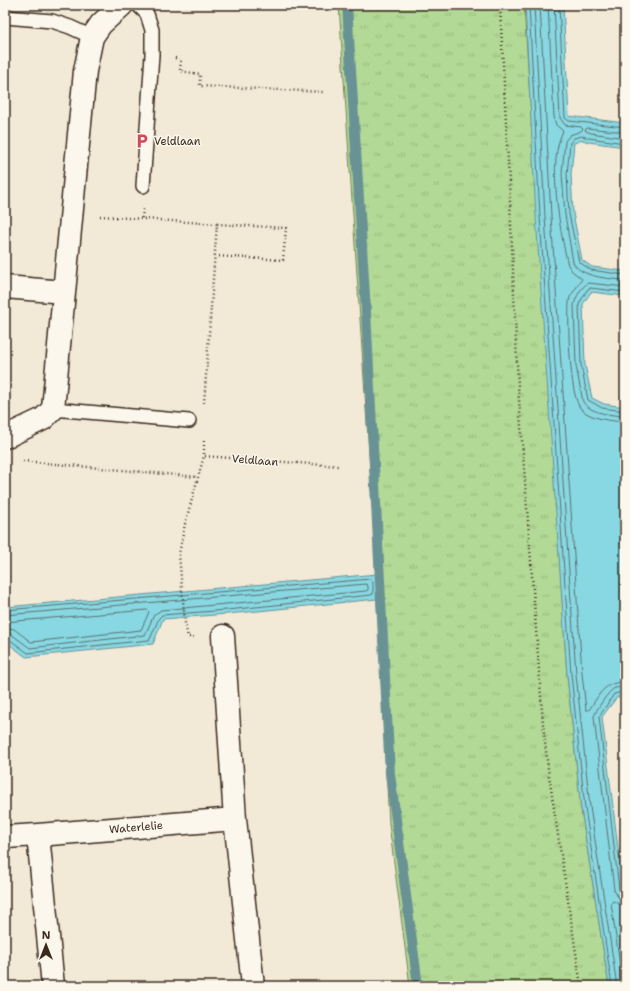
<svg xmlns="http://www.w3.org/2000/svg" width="630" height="991" viewBox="0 0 630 991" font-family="'Shantell Sans',sans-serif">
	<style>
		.grass { fill: url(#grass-tufts); stroke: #76825a }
		.water { fill: #88d8e3; stroke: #699294 }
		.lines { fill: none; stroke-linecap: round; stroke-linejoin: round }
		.shore { stroke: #5a706d; stroke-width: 1 }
		.stream { stroke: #699294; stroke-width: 10 }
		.service-casing { stroke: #3b2a1e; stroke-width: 16 }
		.minor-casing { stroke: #3b2a1e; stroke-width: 25 }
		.path { stroke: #3b2a1e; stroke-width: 2.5; stroke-dasharray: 1 3; stroke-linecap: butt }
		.service { stroke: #fbf7ec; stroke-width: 13 }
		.minor { stroke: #fbf7ec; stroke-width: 22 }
		.labels { text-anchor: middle; stroke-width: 3; stroke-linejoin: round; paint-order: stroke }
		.poi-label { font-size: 11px; fill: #3b2a1e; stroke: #fbf7ec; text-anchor: start }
		.street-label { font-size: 11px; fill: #3b2a1e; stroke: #fbf7ec }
	</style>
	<defs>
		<pattern id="grass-tufts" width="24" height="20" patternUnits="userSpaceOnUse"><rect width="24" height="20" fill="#b2d995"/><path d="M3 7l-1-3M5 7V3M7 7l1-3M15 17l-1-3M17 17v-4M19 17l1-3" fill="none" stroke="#9aba80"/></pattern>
	</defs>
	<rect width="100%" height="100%" fill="#f2ead7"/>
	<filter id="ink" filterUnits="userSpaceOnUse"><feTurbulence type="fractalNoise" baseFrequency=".025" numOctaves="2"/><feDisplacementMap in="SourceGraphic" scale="8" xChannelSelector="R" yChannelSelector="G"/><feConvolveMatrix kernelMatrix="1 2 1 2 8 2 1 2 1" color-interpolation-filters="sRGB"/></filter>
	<g filter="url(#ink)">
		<path class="grass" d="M339,5H524L567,675L581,809L609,986H410L389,824L377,599V574Z"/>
		<path class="water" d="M525,5H563L569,116L625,123V147L588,142L583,140L574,143L571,174L573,213L582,260L592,267L625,271V296L591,292L583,304L585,365L592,398L604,404L625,407V698L617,697L602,717L625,905V986H609L581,809L567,675L536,217Z
			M377,574V599L228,614L163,619L153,644L26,657L5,641V607Z"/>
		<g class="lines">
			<path class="shore" d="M529,5L540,217L571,674L585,808L612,986
				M534,5L545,217L576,674L590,807L617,986
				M540,5L551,216L582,673L586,710H589C599,695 605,680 625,683
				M548,5L554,117L556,125L563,131C547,161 560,232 568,265L572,271L582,279L570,297L569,302C568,322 569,396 581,409C591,419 611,421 625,422
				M554,5L560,118L565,125L581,127L583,129L581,131L570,135L565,141L562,173L565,215L573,262C579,277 610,279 625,280
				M559,5L565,118L569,121L625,127
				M625,132L587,128L585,130L586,131L591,133L625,138
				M625,143L589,138L582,136L574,138L570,143L567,174L569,214L579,262L591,270L625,275
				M625,287L588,283C581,287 576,297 574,305L576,366L583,402C591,414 612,415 625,416
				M625,292L590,288L587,290L579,304L581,365L588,400L602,408L625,411
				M5,610L371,579L373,581V594L371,595L227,610L162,615L159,618L150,639L149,640L28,653L9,639L5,638
				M5,615L366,584L368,586V590L366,591L161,610L154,615L145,635L30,648L11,634L5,633
				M5,622L147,610L149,612L141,630L31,642L14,629L5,627
				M625,689C622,688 618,687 615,688C609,690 595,711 594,717L614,890L618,897L625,899
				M625,694L618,693L614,694L599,717L619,889L621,893L625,894
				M623,986L611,903L613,901L619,904L625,905"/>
			<path class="stream" d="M347,5L366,311L390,774L418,986"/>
			<g class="service-casing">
				<path id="service" d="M138,5L147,14L152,30V55L143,186
					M5,17L52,21L70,27L92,37
					M53,409L189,421"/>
			</g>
			<g class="minor-casing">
				<path id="minor" d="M5,287L64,292
					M5,437L43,419L53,409L85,71L92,37L101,24L122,5
					M223,636L235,819L253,986
					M38,835L235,819
					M5,837L38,835L53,986"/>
			</g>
			<path class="path" d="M500,5L510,201L518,386L543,724L548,769L581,986
				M175,58L181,59L180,71L200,74V86L323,92
				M100,216L217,224L204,403
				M142,218L143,209
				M215,256L283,260L286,228L217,224
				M204,441V456L338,466
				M23,461L198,477
				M194,637H188L185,623L179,554L185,524L204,456"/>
			<use href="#service" class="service"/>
			<use href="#minor" class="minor"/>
		</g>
	</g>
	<defs>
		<g id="parking-bare" transform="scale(1.2)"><path d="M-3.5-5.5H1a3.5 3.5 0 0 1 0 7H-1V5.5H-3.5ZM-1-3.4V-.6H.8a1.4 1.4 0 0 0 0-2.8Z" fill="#d1495b" stroke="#fbf7ec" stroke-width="2.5" paint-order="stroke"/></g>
	</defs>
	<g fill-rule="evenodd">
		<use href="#parking-bare" x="142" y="141"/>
	</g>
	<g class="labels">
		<g class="poi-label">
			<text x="154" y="145">Veldlaan</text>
		</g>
		<g class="street-label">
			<text transform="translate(255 460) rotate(4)" y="4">Veldlaan</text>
			<text transform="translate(136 827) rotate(-5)" y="4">Waterlelie</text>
		</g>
	</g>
	<rect width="630" height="991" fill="none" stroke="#fbf7ec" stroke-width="20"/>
	<rect x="10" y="10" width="610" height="971" fill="none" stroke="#3b2a1e" stroke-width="1.5" filter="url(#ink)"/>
	<g transform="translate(46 945)" stroke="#fbf7ec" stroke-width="3" paint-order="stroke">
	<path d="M0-3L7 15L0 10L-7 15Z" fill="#3b2a1e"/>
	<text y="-6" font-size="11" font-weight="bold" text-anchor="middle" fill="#3b2a1e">N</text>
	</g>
</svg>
